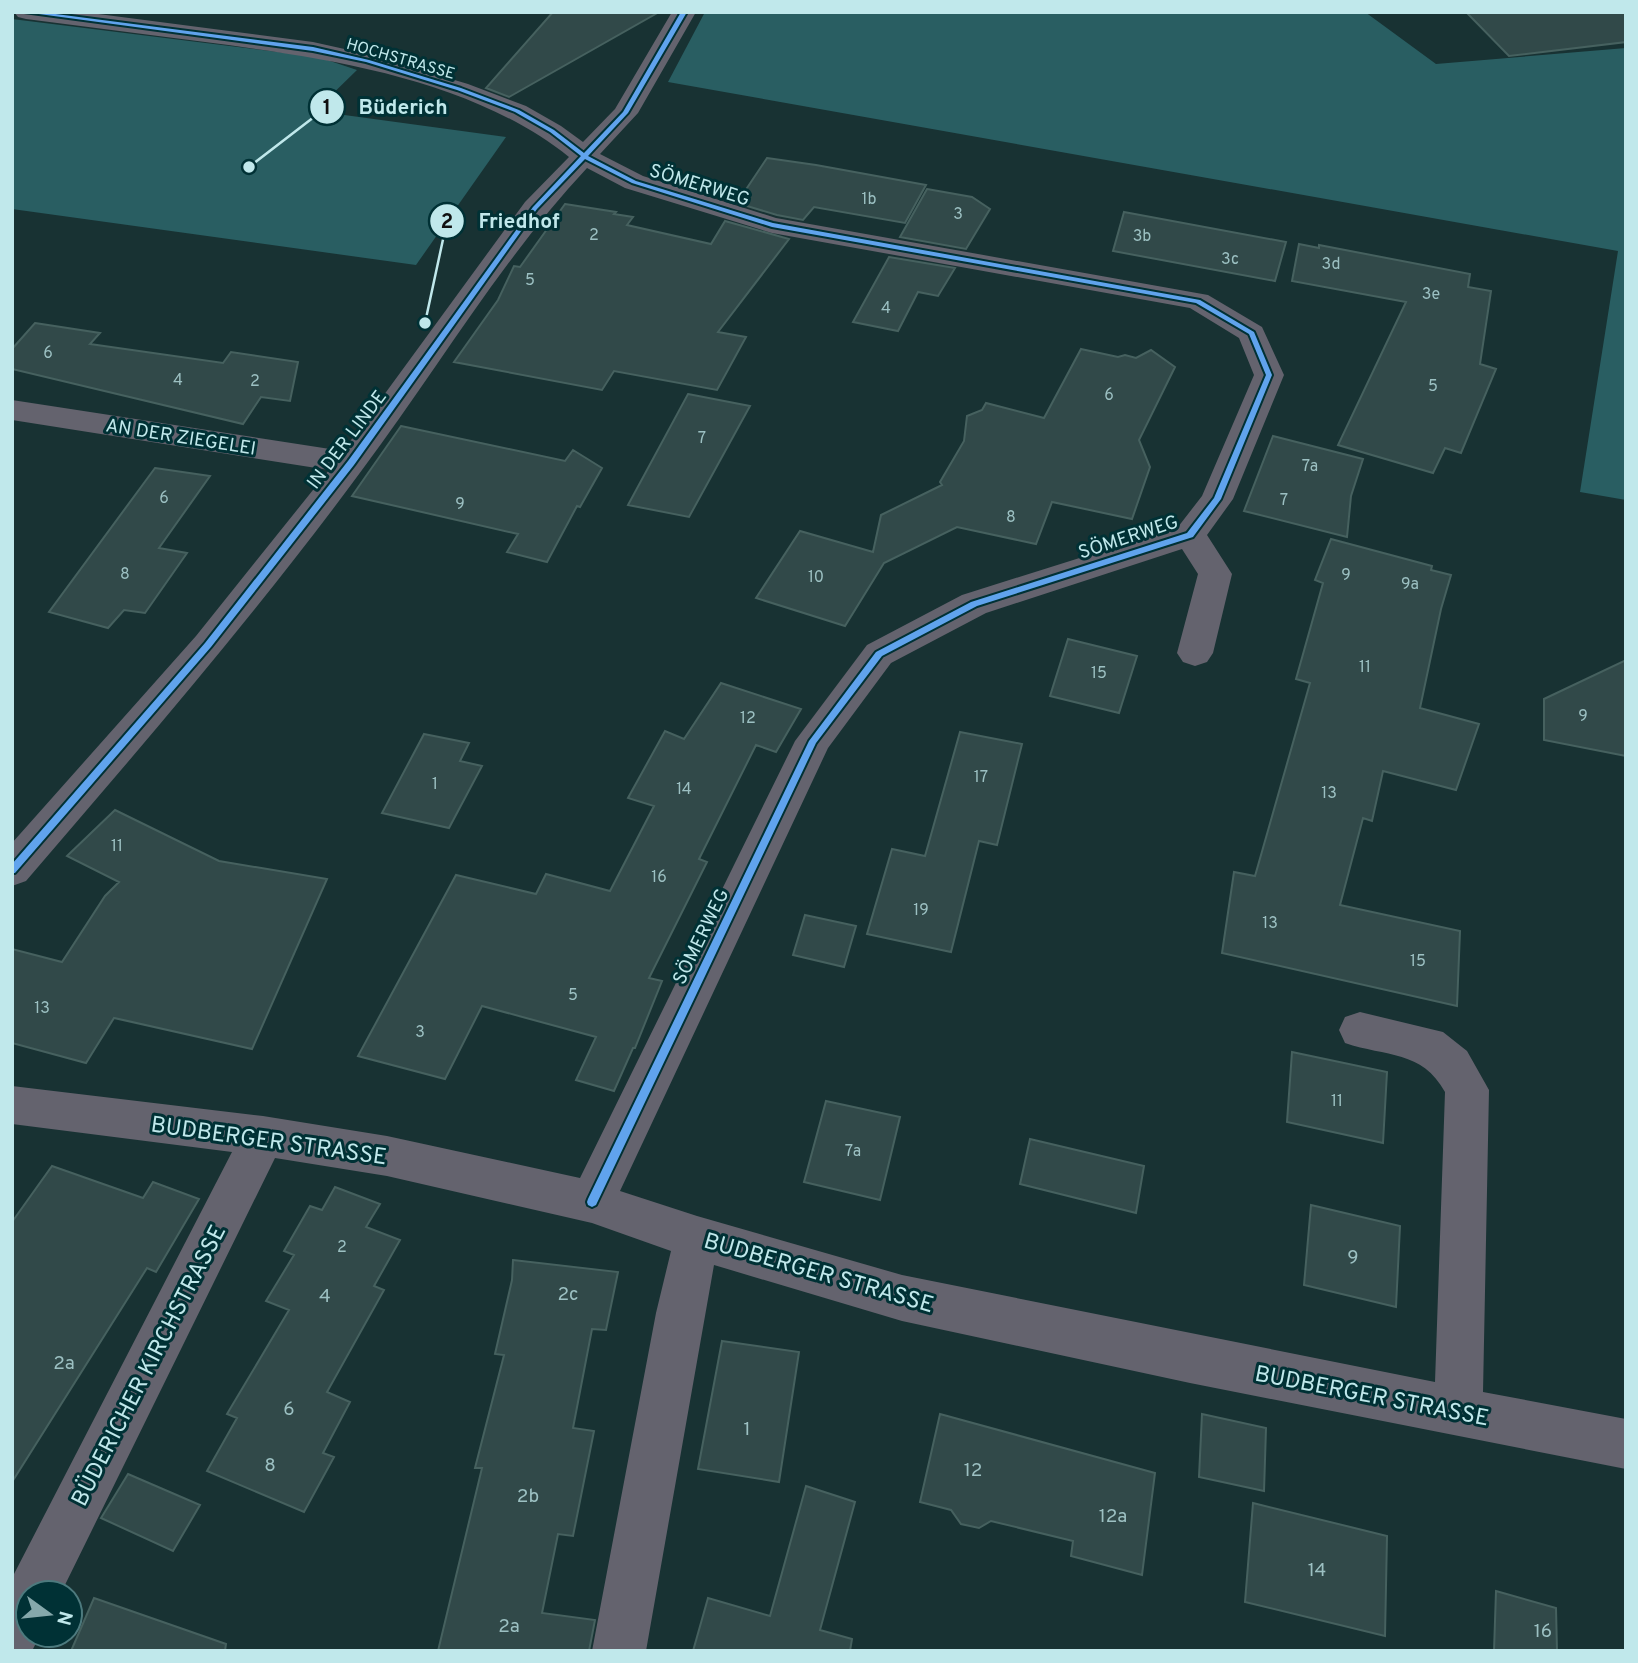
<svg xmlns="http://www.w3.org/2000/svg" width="1638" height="1663" viewBox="0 0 1638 1663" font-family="Overpass,sans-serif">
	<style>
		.green { fill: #295e62 }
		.building { fill: #314949; stroke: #46615f; stroke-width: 2 }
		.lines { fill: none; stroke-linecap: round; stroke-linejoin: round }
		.minor { fill: #64636e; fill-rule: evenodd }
		.cycleway-casing { stroke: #003135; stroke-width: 4 }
		.cycleway { fill: #60a3ed; fill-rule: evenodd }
		.labels { text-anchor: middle; stroke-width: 6; stroke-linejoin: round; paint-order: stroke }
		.far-street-label { font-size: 16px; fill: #c0e8eb; stroke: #003135 }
		.number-label { font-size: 16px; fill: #9cc0c2 }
		.street-label { font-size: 19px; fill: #c0e8eb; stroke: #003135 }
		.near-number-label { font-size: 19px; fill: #9cc0c2 }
		.near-street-label { font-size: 23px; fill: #c0e8eb; stroke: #003135 }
		.leader { fill: none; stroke: #c0e8eb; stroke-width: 2.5 }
		.callout-dot { fill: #c0e8eb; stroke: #003135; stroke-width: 2.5 }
		.mark-label { font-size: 21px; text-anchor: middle; font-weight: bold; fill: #111 }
		.callout-label { font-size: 21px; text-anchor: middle; font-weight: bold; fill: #c0e8eb; stroke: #003135; stroke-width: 6; stroke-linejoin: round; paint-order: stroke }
	</style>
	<rect width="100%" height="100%" fill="#183233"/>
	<path class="green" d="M705,12H1365L1436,64L1626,48V500L1580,492L1618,251L668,82Z
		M12,19L318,57L357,70L315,111L506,137L416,265L12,209Z"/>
	<path class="building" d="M553,12H659L509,97L486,88Z
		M1466,12H1626V42L1509,56Z
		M767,158L816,165L926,185L905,223L814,207L803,220L777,215L737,203Z
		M927,189L972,197L990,209L966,249L900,237Z
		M565,204L616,212L614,214L633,217L627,225L711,244L725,221L789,239L718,332L746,337L717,390L614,371L602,390L454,362L498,300L514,266L520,267Z
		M1124,212L1286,242L1275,281L1113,251Z
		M1299,244L1319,248V245L1470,274L1468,287L1491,291L1480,364L1496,369L1461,453L1445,448L1433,473L1338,445L1406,302L1292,281Z
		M889,257L955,268L938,296L918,292L898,331L853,322Z
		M35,323L100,333L90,344L223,363L231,352L298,362L290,401L261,397L243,424L12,369V349Z
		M1081,349L1118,357L1125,355L1136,358L1151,350L1175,367L1139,440L1150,467L1132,519L1052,502L1036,544L957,527L884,563L845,626L756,598L800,531L873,552L881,515L942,485L940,482L964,441L967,416L982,410L986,403L1044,418Z
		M688,394L750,406L689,517L628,505Z
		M401,426L565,461L573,450L602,468L580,507L577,506L547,562L507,552L518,534L352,496Z
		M1273,436L1363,459L1351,496L1347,537L1244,511Z
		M155,468L210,476L159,548L187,553L145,613L124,610L108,628L49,612Z
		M1331,539L1432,566L1431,570L1451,575L1441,609L1420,708L1479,724L1456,790L1383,771L1372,821L1363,818L1340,905L1460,931L1457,1006L1222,953L1234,872L1255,876L1310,683L1296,679L1323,583L1315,580Z
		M1068,639L1137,656L1119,713L1050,696Z
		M1626,660V756L1544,740V699Z
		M721,683L801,709L776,752L756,745L699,859L707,862L649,978L662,981L635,1048H633L614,1091L576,1080L596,1037L482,1006L445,1079L358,1056L456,875L536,894L546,874L610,891L654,806L628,798L665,731L684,739Z
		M960,732L1022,744L997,845L979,841L951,952L867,934L892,849L925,856Z
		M424,734L469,743L460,761L482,766L449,828L382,813Z
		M115,810L219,861L327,879L252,1049L114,1018L86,1063L12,1043V949L62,962L105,896L119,882L67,856Z
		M805,915L856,926L844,967L793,955Z
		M1292,1052L1387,1072L1383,1143L1287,1122Z
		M826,1101L900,1117L880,1200L804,1182Z
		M1030,1139L1144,1166L1136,1213L1020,1184Z
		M52,1166L143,1198L153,1182L199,1199L156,1272L147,1268L12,1482V1222Z
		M335,1187L380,1204L366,1227L400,1240L374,1286L384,1290L327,1392L350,1402L323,1453L334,1457L304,1512L207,1471L237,1418L227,1414L289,1310L266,1301L294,1255L284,1251L310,1206L322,1210Z
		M1311,1205L1400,1226L1396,1307L1304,1285Z
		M513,1260L618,1272L606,1330L592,1329L573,1428L594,1431L573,1536L558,1534L542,1613L595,1620L589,1651H438L482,1468H475L504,1355L495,1354L512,1280Z
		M722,1341L799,1352L779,1482L698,1469Z
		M940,1414L1155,1473L1142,1575L1071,1556L1073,1541L991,1521L979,1528L961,1524L951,1510L920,1502Z
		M1202,1414L1266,1428L1264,1491L1199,1477Z
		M128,1474L200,1505L173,1551L101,1518Z
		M806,1486L855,1502L820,1630L852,1639L850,1651H693L708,1598L770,1616Z
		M1253,1503L1387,1536L1385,1636L1245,1602Z
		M1496,1591L1556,1608L1557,1651H1494Z
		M94,1598L226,1644L225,1651H71Z"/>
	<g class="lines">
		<path class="minor" d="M14,12H83L313,42L367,54L468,84L526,106L561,126L583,142L615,109L672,12H696L638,113L600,154L643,176L776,218L1208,295L1262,327L1284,375L1233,499L1207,535L1232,574L1213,653L1207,662L1195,666L1183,662L1177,653L1198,574L1182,549L986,613L891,663L828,748L620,1191L697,1216L902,1275L1435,1382L1445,1092C1422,1050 1386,1057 1345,1043L1339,1030L1345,1017L1360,1012L1443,1032L1467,1051L1489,1090L1483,1392L1626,1419V1469L1190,1383L902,1321L714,1265L646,1651H592L656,1313L671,1251L592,1223L387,1176L275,1158L61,1593H28V1635H40L32,1651H12L14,1574L232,1152L12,1124V1086L263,1116L387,1136L580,1178L795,741L867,645L962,595L1178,527L1202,496L1254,375L1239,338L1190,308L772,233L625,188L587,168C501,260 437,370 362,470C257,613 141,747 26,881L12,886V843L196,636L329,470L12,420V400L343,451L525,202L569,157C470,78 327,58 205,42C145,34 86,27 26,19L18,17Z"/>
		<g class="cycleway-casing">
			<path id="cycleway" d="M24,12H40L313,47L369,60L461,88L519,110L554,130L584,153L623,112L681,12H687L628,113L588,156L636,181L773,223L1200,300L1254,332L1272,375L1221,499L1193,537L977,606L882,656L816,743L596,1205L592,1207L588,1205L587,1202L588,1199L809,741L876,652L971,602L1187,533L1214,498L1266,375L1249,334L1196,303L772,227L632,183L585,159L537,209L354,465L211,647L15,873H12V864L205,643L348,461L533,207L581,156L550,132L515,112L457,90L366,62L313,51Z"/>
		</g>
		<use href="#cycleway" class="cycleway"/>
	</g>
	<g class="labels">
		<g class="far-street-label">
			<text transform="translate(401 58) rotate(16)" y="6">HOCHSTRASSE</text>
		</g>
		<g class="number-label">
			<text x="869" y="204">1b</text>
			<text x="958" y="219">3</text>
			<text x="594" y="240">2</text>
			<text x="1142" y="241">3b</text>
			<text x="1230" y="264">3c</text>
			<text x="1331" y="269">3d</text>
			<text x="530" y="285">5</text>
			<text x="1431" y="299">3e</text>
			<text x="886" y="313">4</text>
			<text x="48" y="358">6</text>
			<text x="178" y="385">4</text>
			<text x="255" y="386">2</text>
			<text x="1433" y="391">5</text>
			<text x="1109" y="400">6</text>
			<text x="702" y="443">7</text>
			<text x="1310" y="471">7a</text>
			<text x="164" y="503">6</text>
			<text x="1284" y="505">7</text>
			<text x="460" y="509">9</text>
			<text x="1011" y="522">8</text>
			<text x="125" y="579">8</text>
			<text x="1346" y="580">9</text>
			<text x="816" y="582">10</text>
			<text x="1410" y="589">9a</text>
			<text x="1365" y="672">11</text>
			<text x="1099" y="678">15</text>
			<text x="1583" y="721">9</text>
			<text x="748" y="723">12</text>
			<text x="981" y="782">17</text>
			<text x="435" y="789">1</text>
			<text x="684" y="794">14</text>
			<text x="1329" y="798">13</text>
			<text x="117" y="851">11</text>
			<text x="659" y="882">16</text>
			<text x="921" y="915">19</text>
			<text x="1270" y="928">13</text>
			<text x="1418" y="966">15</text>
			<text x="573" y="1000">5</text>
			<text x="42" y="1013">13</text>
			<text x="420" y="1037">3</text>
			<text x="1337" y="1106">11</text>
			<text x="853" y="1156">7a</text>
			<text x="342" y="1252">2</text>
		</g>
		<g class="street-label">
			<text transform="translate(700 184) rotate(17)" y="7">SÖMERWEG</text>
			<text transform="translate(181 436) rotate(9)" y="7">AN DER ZIEGELEI</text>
			<text transform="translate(346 439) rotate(-53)" y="7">IN DER LINDE</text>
			<text transform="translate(1128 536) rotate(-18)" y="7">SÖMERWEG</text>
			<text transform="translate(700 936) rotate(-64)" y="7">SÖMERWEG</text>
		</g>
		<g class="near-number-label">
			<text x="1353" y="1263">9</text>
			<text x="568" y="1300">2c</text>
			<text x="325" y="1302">4</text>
			<text x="64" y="1369">2a</text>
			<text x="289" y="1415">6</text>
			<text x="747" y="1435">1</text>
			<text x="270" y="1471">8</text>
			<text x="973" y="1476">12</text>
			<text x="528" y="1502">2b</text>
			<text x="1113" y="1522">12a</text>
			<text x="1317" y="1576">14</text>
			<text x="509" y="1632">2a</text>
			<text x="1543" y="1637">16</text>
		</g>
		<g class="near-street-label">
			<text transform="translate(269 1140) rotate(8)" y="8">BUDBERGER STRASSE</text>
			<text transform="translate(819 1272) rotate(16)" y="8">BUDBERGER STRASSE</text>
			<text transform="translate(148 1365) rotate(-63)" y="8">BÜDERICHER KIRCHSTRASSE</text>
			<text transform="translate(1372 1395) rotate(11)" y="8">BUDBERGER STRASSE</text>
		</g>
	</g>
	<path class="leader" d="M249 167L327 107M425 323L447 221"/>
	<g class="callout-dot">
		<circle cx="249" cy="167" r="7"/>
		<circle cx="425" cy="323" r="7"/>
		<circle cx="327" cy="107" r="18"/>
		<circle cx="447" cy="221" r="18"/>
	</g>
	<g class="mark-label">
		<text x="327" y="114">1</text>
		<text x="447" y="228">2</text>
	</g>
	<g class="callout-label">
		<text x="403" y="114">Büderich</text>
		<text x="519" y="228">Friedhof</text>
	</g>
	<rect width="1638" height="1663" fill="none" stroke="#c0e8eb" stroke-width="28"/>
	<g transform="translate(49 1614) rotate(105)"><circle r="33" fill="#003135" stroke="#4d7a7e" stroke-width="2"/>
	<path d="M0-5L12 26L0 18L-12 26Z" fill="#85a8ab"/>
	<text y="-10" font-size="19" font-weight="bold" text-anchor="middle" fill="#c0e8eb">N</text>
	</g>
</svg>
